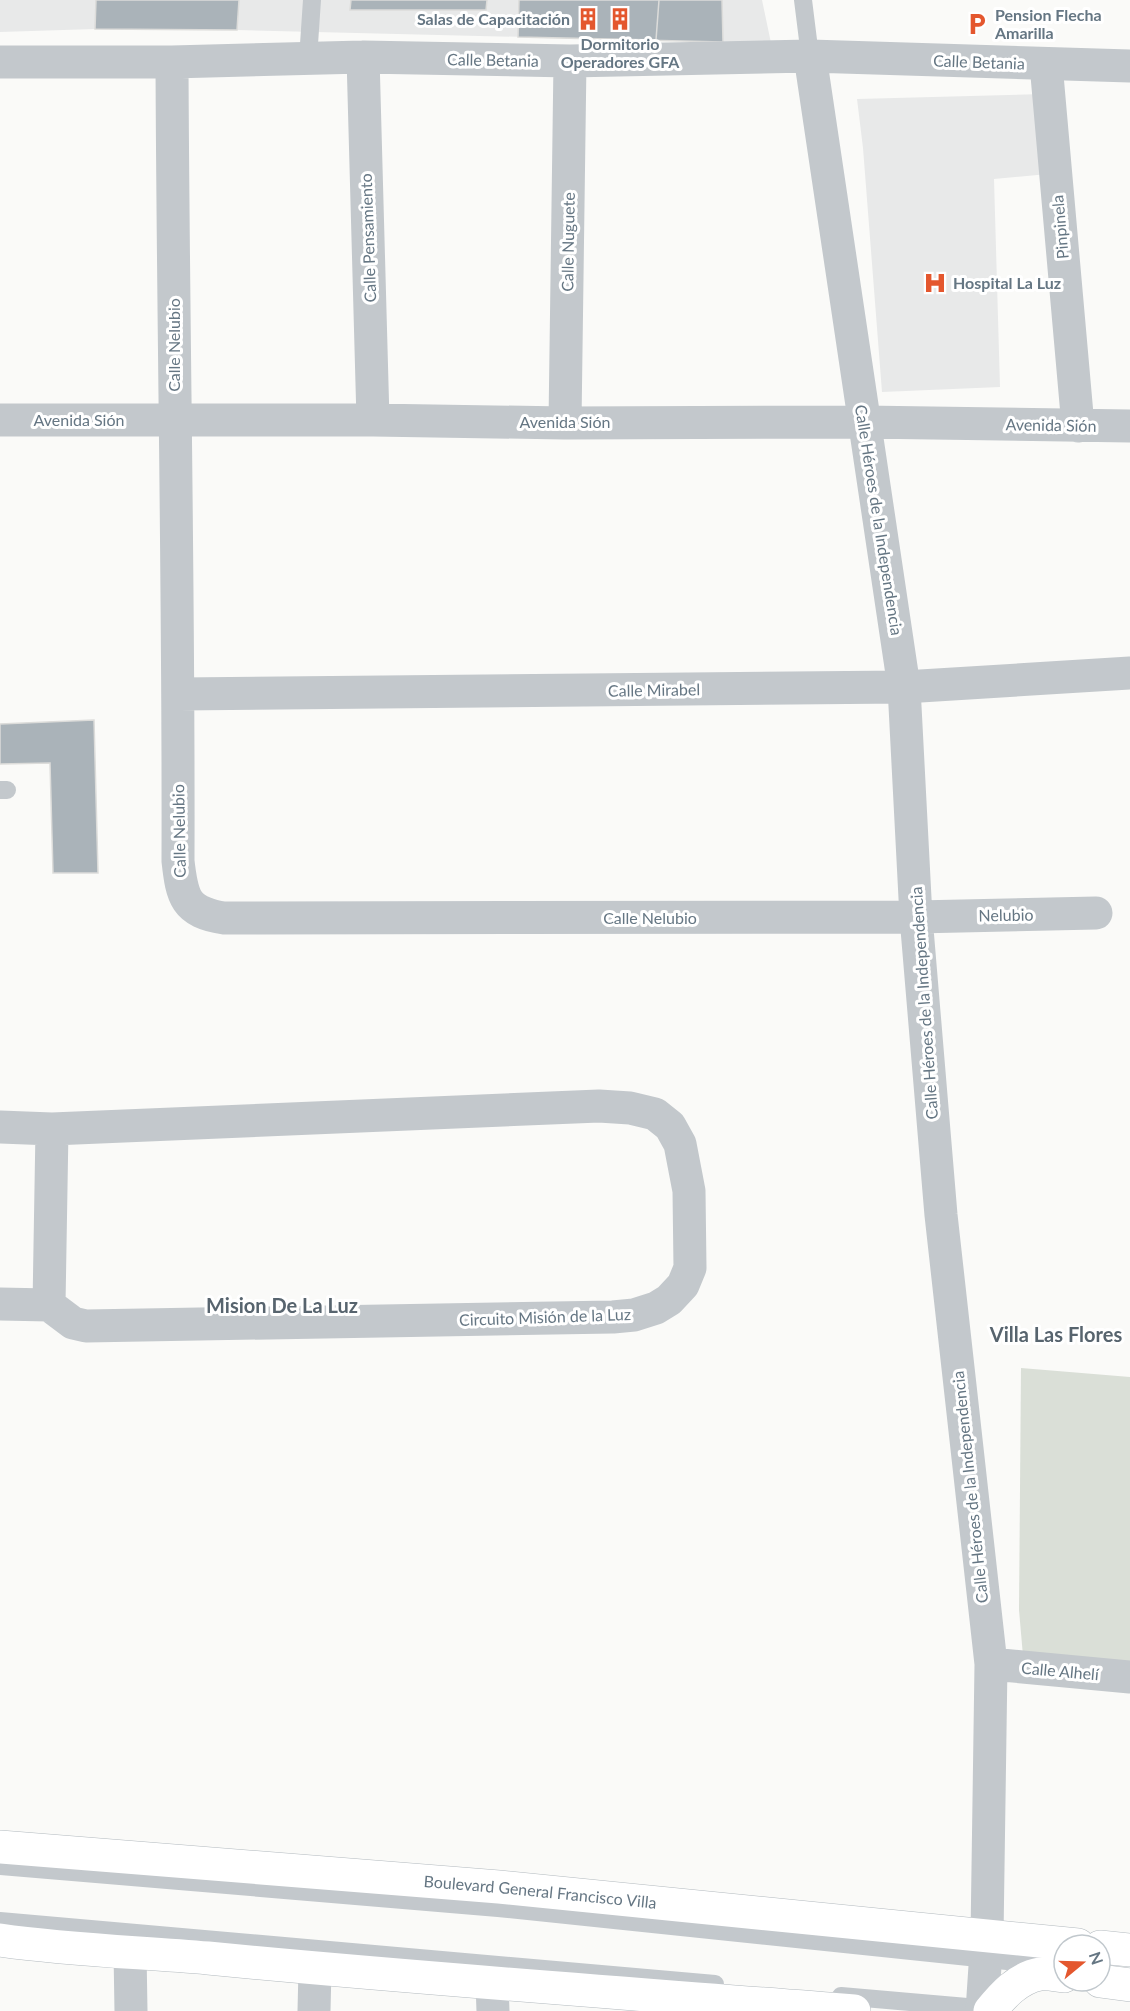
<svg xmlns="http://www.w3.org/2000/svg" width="1130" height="2011" viewBox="0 0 1130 2011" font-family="Lato,sans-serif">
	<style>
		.built { fill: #e8e9e9 }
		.green { fill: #dadfd7 }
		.building { fill: #aab3b9; stroke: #dcdcda; stroke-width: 1.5 }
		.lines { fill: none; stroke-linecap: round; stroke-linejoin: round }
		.secondary-casing { stroke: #b3babf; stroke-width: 34 }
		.lane { stroke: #c3c8cc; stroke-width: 18 }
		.street { stroke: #c3c8cc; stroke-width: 33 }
		.secondary { stroke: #fff; stroke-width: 33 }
		.labels { text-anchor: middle; stroke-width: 6; stroke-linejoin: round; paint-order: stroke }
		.poi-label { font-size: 16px; font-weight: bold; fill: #657683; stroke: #fff; text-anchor: start }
		.street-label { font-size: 16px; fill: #657683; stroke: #fff }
		.quarter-label { font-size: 20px; font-weight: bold; fill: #57646e; stroke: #fff }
	</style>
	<rect width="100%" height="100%" fill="#fafaf8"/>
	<path class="built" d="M0,0H762L771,43L237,30L95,29L0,32Z
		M1044,94L1048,174L994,179L1000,387L882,392L863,148L857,99Z"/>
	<path class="green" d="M1021,1368L1130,1377V1666L1023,1656L1019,1610Z"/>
	<path class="building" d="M96,0H239L237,30L95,29Z
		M351,0H487L486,10H350Z
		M519,0H722L723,42L518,37Z
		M519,0H659L656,40L518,37Z
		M94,720L98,873H53L50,763L0,764V724Z"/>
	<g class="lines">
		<g class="secondary-casing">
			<g id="secondary">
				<path id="s1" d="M0,1847L499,1887L1078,1945"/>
				<path d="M0,1940C69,1950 139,1952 208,1958C423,1979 638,1994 854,2011"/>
				<path d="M1100,1947L1130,1950"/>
				<path d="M1100,1981L1130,1985"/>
				<path d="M990,2011C1003,1995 1018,1978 1040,1974C1047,1973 1056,1975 1064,1976"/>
			</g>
		</g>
		<path class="lane" d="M803,0L810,56
			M308,59L312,0
			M0,790H7
			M0,1866L498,1908L1044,1965
			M0,1921L715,1984
			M841,1996L990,2009"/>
		<path class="street" d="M810,56L904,687L916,917L941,1215L991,1664L987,1936L982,2011
			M363,57L373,420
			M0,62H172L363,57L570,61L810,56L1130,66
			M172,62C173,328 179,595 178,861C182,897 185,912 224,918L916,917L1096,913
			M1046,64L1078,426
			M0,420H373L565,423L864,422L1130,426
			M565,423L570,61
			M179,694L904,687L1130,673
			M0,1127L52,1129L599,1106L630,1108L655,1114L670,1126L680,1144L689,1191L690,1268L683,1285L669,1300L656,1308L634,1315L613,1317L86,1326L73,1323L49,1305L52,1129
			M0,1304L49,1305
			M991,1664L1130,1677
			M130,1951L131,2011
			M492,1983L493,2011
			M314,2011L315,1969"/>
		<use href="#secondary" class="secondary"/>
	</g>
	<defs>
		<g id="building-bare" transform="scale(1.8)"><path d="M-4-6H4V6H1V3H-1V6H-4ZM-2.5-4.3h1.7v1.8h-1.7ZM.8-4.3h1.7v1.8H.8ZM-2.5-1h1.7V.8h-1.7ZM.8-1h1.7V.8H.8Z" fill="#e4572e" stroke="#fff" stroke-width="2.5" paint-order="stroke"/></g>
		<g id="parking-bare" transform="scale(1.8)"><path d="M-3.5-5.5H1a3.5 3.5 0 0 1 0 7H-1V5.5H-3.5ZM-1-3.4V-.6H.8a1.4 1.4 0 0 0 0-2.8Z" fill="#e4572e" stroke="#fff" stroke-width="2.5" paint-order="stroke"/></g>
		<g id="hospital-bare" transform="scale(1.8)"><path d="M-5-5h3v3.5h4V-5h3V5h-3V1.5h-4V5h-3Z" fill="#e4572e" stroke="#fff" stroke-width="2.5" paint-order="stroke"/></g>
	</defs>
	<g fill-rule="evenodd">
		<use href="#building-bare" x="588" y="19"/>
		<use href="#building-bare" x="620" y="19"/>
		<use href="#parking-bare" x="977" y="24"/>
		<use href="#hospital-bare" x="935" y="283"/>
	</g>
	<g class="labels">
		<g class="poi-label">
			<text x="995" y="21">Pension Flecha<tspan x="995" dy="18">Amarilla</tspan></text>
			<text x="570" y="25" text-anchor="end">Salas de Capacitación</text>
			<text x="620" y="50" text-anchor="middle">Dormitorio<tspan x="620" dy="18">Operadores GFA</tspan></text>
			<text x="953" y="289">Hospital La Luz</text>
		</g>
		<g class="street-label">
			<text transform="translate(493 60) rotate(1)" y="6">Calle Betania</text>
			<text transform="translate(979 62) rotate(2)" y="6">Calle Betania</text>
			<text transform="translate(1060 227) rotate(-95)" y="6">Pinpinela</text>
			<text transform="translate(368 238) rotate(-92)" y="6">Calle Pensamiento</text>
			<text transform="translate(568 242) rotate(-89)" y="6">Calle Nuguete</text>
			<text transform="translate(174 345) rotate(-90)" y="6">Calle Nelubio</text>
			<text x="79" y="426">Avenida Sión</text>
			<text x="565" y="428">Avenida Sión</text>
			<text transform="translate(1051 425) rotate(1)" y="6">Avenida Sión</text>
			<text transform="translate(879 520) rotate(81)" y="6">Calle Héroes de la Independencia</text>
			<text transform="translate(654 690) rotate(-1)" y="6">Calle Mirabel</text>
			<text transform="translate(179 831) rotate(-91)" y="6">Calle Nelubio</text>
			<text transform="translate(1006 915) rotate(-1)" y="6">Nelubio</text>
			<text x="650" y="924">Calle Nelubio</text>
			<text transform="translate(924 1003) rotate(-94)" y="6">Calle Héroes de la Independencia</text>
			<text transform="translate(545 1317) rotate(-2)" y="6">Circuito Misión de la Luz</text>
			<text transform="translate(970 1487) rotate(-96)" y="6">Calle Héroes de la Independencia</text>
			<text transform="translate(1060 1671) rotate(5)" y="6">Calle Alhelí</text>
			<text dy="6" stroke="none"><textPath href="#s1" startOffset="542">Boulevard General Francisco Villa</textPath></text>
		</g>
		<g class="quarter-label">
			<text x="282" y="1313">Mision De La Luz</text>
			<text x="1056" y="1342">Villa Las Flores</text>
		</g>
	</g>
	<g transform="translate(1082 1963) rotate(71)"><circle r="28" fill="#ffffff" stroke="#c1c8cd" stroke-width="1.5"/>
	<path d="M0-4.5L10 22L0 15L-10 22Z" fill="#e4572e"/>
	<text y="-9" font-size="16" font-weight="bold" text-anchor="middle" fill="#657683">N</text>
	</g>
</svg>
